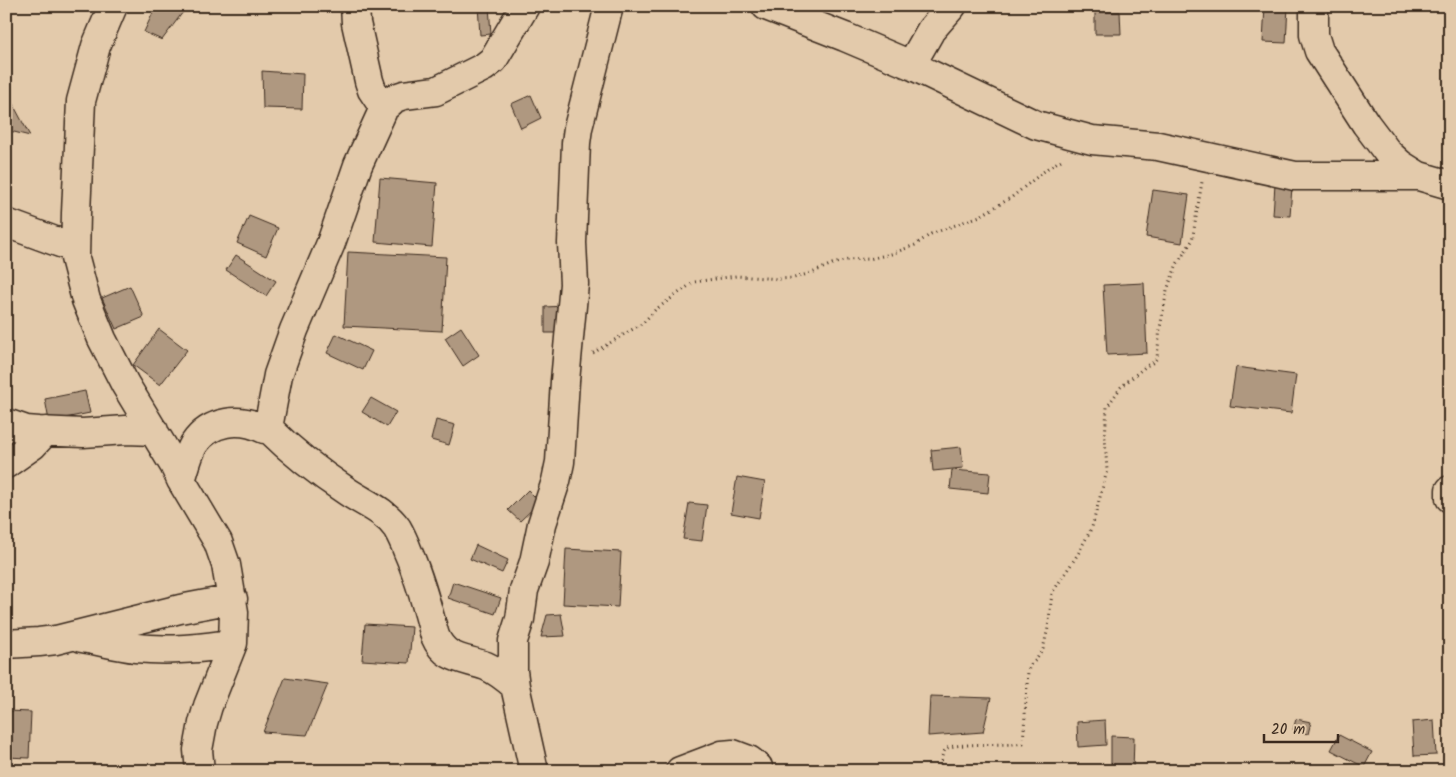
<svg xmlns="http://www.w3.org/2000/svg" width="1456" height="777" viewBox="0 0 1456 777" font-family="Kalam,sans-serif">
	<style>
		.building { fill: #af9880; stroke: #3b2a1e }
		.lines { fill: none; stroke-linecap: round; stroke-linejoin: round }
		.minor-casing { stroke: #3b2a1e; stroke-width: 31 }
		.path { stroke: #3b2a1e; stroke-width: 3; stroke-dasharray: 1 4; stroke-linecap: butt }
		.minor { stroke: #e3caab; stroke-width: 28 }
	</style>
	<rect width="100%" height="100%" fill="#e3caab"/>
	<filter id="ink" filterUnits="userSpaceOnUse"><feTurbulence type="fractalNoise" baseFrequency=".02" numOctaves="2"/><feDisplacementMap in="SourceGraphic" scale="10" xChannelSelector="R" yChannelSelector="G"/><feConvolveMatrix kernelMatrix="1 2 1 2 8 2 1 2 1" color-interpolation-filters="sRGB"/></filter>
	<g filter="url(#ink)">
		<path class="building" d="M156,6H178L183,12L162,40L144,32Z
			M478,6H489L491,34L480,35Z
			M1265,6H1288L1286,43L1263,42Z
			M1095,12H1120L1121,34H1095Z
			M262,71L303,74L302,109L263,108Z
			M6,91L30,136L6,130Z
			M531,95L541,118L521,128L511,104Z
			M380,178L437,183L432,247L375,242Z
			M1275,184L1292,186L1290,216L1273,215Z
			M1153,190L1189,195L1182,243L1146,237Z
			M249,216L278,228L266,256L237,243Z
			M348,252L446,257L442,331L344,326Z
			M236,255L276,281L266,296L226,270Z
			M1144,283L1147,353L1107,355L1103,285Z
			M130,286L144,317L116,329L102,298Z
			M565,306L566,333H545V307Z
			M461,327L479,355L463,366L445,338Z
			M159,329L187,350L160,385L133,365Z
			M336,334L372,351L363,370L327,353Z
			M1236,367L1296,375L1291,413L1230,406Z
			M85,391L90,413L49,421L45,399Z
			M371,398L396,412L387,427L362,412Z
			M436,420L455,425L449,445L431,440Z
			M961,447L963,468L933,471L931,450Z
			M952,470L990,473L988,493L950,489Z
			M737,477L765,482L759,518L731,513Z
			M528,490L540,502L520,521L508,510Z
			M689,503L707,505L702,541L683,539Z
			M476,545L508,560L502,573L470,559Z
			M566,549L621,552L618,607L563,604Z
			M453,582L501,598L495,614L448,598Z
			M561,614L565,636L541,637L547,615Z
			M365,624L412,627L409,663L362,660Z
			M285,678L328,684L307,735L263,732Z
			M930,696L991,698L983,732L928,736Z
			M6,711L31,712L29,758L6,757Z
			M1296,719L1311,722L1308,734L1293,730Z
			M1105,720L1106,745L1078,747L1077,722Z
			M1434,720L1436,755L1414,756L1412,722Z
			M1339,735L1372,752L1364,767L1331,750Z
			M1111,736L1134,737L1133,771H1111Z"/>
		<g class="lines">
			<g class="minor-casing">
				<path id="minor" d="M113,6L96,46L81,101L76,213L75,258L86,300L102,339L125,384L174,465L181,480L218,542L226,565L234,612L233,643L208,706L203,723L198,750L200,771
					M355,6L356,23L369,81L372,90L384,108
					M766,6L845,37L911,65L1036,125L1092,140L1158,146L1295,176H1419L1450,185
					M1314,6V35L1319,51L1366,124L1388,153L1400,164L1419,176
					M911,65L931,30L952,6
					M6,223L74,248
					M6,423L26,430L39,431L83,433L126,430L154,431
					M268,428L278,375L294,330L331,243L358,165L384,108L395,98L404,95L436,91L484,67L493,60L525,6
					M6,464L33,445L46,431
					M181,480C185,469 188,454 194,444C210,420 240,417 264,429L268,428C293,453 319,473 348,492C366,504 384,510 397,528C401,535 405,544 408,552C420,579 427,607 435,636C445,660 464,658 486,666C497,671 506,678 515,686
					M1450,490V498
					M82,638C100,641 118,646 136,648C165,651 204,649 233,643
					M6,644L39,642L56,640L180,609L233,599
					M534,771L515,686L513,671V641L520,619L524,590L534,562L542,524L556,481L560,462L565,381L574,284L572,243L576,143L578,128L609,6
					M680,771L722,755L733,754L749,760L758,767L759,771"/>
			</g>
			<path class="path" d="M593,353L643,323L655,310L694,282L736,276L780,279L794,278L814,272L832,264L848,260L869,259L891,254L915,245L931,234L980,216L1012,197L1048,168L1063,159
				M940,771C941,764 941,754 946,749C953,742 1009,746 1023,743L1028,671L1030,665L1036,660L1043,649L1048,628L1052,593L1078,554L1092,527L1107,471L1105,438L1107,407L1121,387L1146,366L1154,362L1157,358L1160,328L1167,290L1177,264L1192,241L1202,182"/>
			<use href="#minor" class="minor"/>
		</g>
	</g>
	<rect width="1456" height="777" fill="none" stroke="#e3caab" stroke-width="25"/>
	<rect x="12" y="12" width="1431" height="752" fill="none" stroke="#3b2a1e" stroke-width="2" filter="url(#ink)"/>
	<path d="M1264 734v8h74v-8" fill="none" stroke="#3b2a1e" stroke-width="2.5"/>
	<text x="1271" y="734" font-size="15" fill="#3b2a1e" stroke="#e3caab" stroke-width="4" paint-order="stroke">20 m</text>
</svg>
